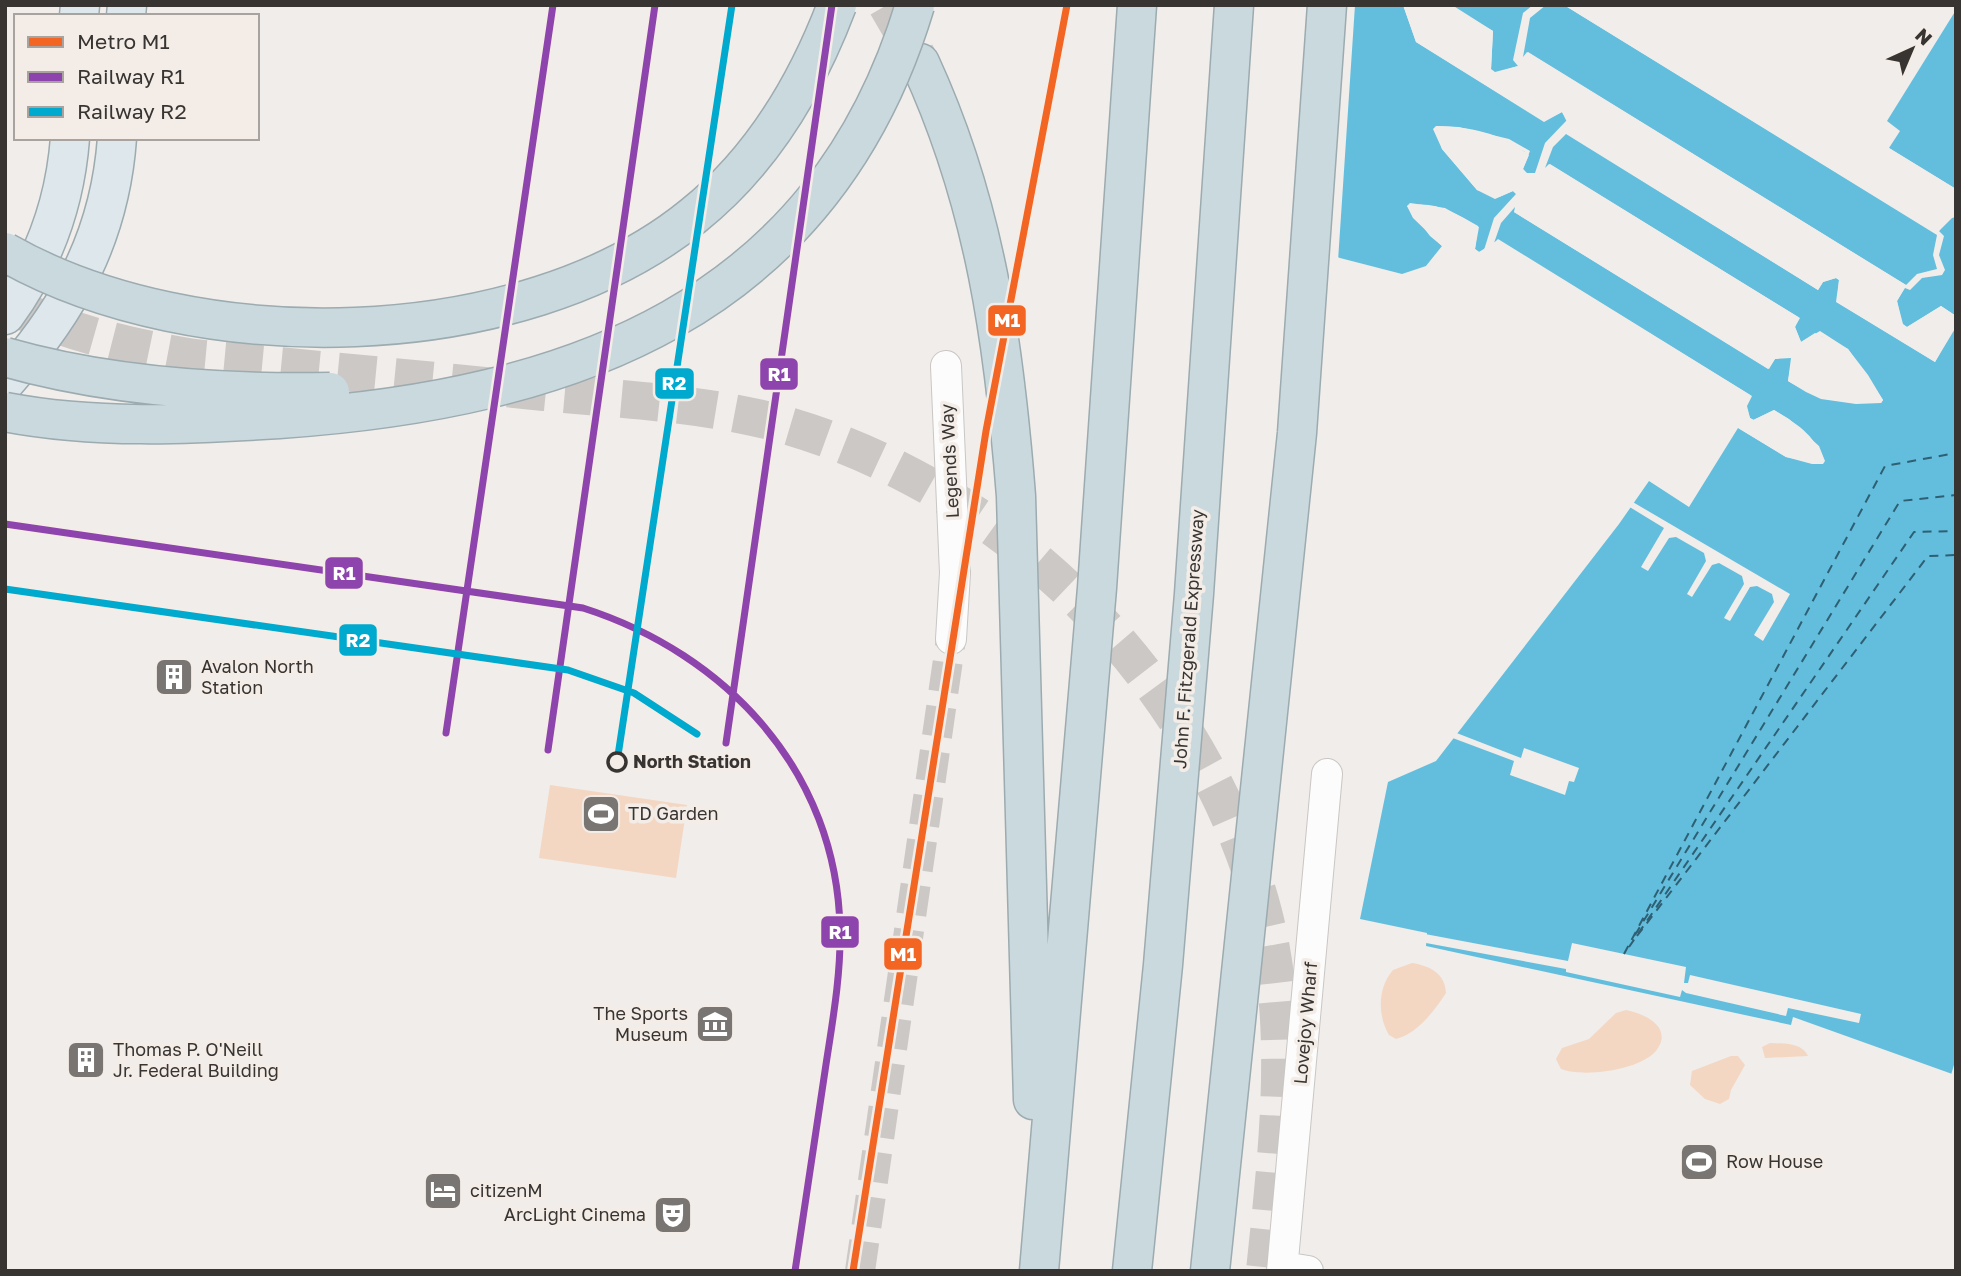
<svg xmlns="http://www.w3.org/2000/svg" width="1961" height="1276" viewBox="0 0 1961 1276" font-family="'Golos Text',sans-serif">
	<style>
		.green { fill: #f3d7c3 }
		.water { fill: #63bede; fill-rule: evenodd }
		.pier { fill: #f1edea; fill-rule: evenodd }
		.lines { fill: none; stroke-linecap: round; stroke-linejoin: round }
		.ferry { stroke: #2e5f73; stroke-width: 2; stroke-dasharray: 9 7; stroke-linecap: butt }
		.street-tunnel { stroke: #ccc8c5; stroke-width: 30; stroke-dasharray: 30 15; stroke-linecap: butt }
		.highway-tunnel { stroke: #ccc8c5; stroke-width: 38; stroke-dasharray: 38 19; stroke-linecap: butt }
		.street-casing { stroke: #c9c6c4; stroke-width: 32 }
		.primary-casing { stroke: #9cabb0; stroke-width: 41 }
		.highway-casing { stroke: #9cabb0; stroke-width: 41 }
		.street { stroke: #fdfcfc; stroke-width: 30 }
		.primary { stroke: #dee7eb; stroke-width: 38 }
		.highway { stroke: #cad9de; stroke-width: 38 }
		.rail-casing { stroke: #bfbebe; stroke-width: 8 }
		.rail { stroke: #f4ede7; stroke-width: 5; stroke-dasharray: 16; stroke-linecap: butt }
		.highway-bridge-casing { stroke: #9cabb0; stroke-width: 41; stroke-linecap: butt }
		.highway-bridge { stroke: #cad9de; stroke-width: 38 }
		.rail-1-casing { stroke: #f4ede7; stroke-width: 12 }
		.rail-2-casing { stroke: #f4ede7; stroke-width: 12 }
		.rail-1 { stroke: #8e44ad; stroke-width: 7 }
		.rail-2 { stroke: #00a9ce; stroke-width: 7 }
		.metro-1-casing { stroke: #f4ede7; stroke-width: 12 }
		.metro-1 { stroke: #f26522; stroke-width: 7 }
		.stop-dot { fill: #f4ede7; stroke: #373432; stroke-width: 3.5 }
		.labels { text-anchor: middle; stroke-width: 7; stroke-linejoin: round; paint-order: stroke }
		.street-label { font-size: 18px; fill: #373432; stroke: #f4ede7 }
		.poi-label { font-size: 18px; fill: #373432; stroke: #f4ede7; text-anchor: start }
		.stop-label { font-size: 18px; font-weight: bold; fill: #373432; stroke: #f4ede7; text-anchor: start }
		.line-badge { stroke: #f4ede7; stroke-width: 2.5 }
		.badge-label { font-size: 19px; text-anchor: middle; font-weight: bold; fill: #fff }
	</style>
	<rect width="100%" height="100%" fill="#f1edea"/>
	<path class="green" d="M550,785L687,805L676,878L539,858Z
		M1412,963C1430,966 1445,973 1446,993C1435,1010 1417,1034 1396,1039L1389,1035C1377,1015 1378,987 1393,970Z
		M1626,1010C1643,1013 1672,1026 1658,1048C1645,1070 1583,1078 1561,1069L1556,1059L1562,1048L1589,1039L1616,1013Z
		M1770,1043C1784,1044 1801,1042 1808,1056L1765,1058L1762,1047Z
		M1731,1056H1738L1745,1065L1731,1090L1729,1099L1720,1104L1705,1099L1690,1085L1692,1071Z"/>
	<path class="water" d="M1141,5H1403L1416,42L1544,121L1562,112L1569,126L1566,133L1818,290L1823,282L1836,278L1839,280L1837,302L1935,362L1956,327V1271H1914L1955,1075L1793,1017L1791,1025L1426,946L1427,933L1360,919L1388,782L1436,761L1619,524L1649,481L1689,507L1738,428L1786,457L1823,464C1817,435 1798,425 1774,410L1753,420L1750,418L1746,406L1750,395L1498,240L1479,252L1475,249L1478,226C1455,213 1435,200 1407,206L1430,236L1442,246L1426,266L1402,274L1340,258L1304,244ZM1436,126C1471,127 1502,133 1529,155L1523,169L1527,174L1540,173L1550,164L1798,317L1795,327L1801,342L1815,333L1848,349L1883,400L1881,403C1845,404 1818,399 1788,381L1792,359L1788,356L1775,359L1768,369L1514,212L1522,199L1513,191L1499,197L1477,190L1442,149Z
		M1452,5H1564L1937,234L1947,219L1956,217V316L1941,306L1907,327L1903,324L1897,301L1906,285L1528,52L1518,66L1495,73L1491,70L1493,31Z
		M1956,10V189L1889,148L1900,131L1887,121Z"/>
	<path class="pier" d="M1137,5H1355L1338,261L1302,247L1276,231L1232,188L1167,89Z
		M1403,5H1407L1419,40L1544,117L1564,109L1571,119L1570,132L1817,285L1821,279L1838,275L1843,280L1841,301L1934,357L1956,324L1935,362L1836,302L1839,280L1836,278L1823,282L1818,290L1566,134L1553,147L1545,168L1549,164L1800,318L1795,327L1801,342L1820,331L1848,349L1868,375L1883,400L1881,403L1856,404L1821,399L1806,392L1788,381L1791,358L1775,359L1769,369L1514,212L1515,207L1501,223L1494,243L1498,239L1752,396L1747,406L1750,418L1754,420L1774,410L1789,419L1819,446L1825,461L1823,464H1812L1786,457L1735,426L1740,425L1787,454L1821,460L1816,448L1799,431L1773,414L1754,423L1748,421L1743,406L1748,398L1498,244L1480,255L1473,252L1474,228L1459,219L1444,211L1411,207L1416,216L1445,244V248L1442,246L1413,218L1407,206L1410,203L1445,208L1479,227L1475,249L1479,252L1484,250L1494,218L1516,194L1513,191L1495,199L1477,190L1442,149L1433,129L1436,126L1459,127L1509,139L1530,151L1523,169L1527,173H1535L1545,143L1567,120L1562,112L1544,122L1416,42ZM1437,129L1483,135L1508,142L1525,152L1519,169L1525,176H1541L1550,169L1795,320L1792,328L1794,341L1799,345L1821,336L1845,351L1879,400L1822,395L1791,379L1793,356L1788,353L1774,356L1768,364L1518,210L1526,198L1515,188L1495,195L1480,187L1445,148Z
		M1448,5L1493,31L1491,69L1495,72L1518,66L1513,60L1523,13L1533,5H1546L1530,18L1523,57L1527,52L1906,285L1917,274L1937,269L1933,255L1937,235L1564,5H1571L1936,230L1945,217L1956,214L1939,231L1944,236L1939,255L1945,270L1942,275L1922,278L1910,290L1905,288L1897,301L1902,324L1907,327L1941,306L1956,316V319L1941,310L1905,330L1899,325L1893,301L1901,287L1528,57L1520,70L1493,76L1487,70L1489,33Z
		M1889,148L1956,189V193L1887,151Z
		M1631,501L1790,594L1763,641L1754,635L1774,602L1772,594L1757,586L1750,587L1730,621L1724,618L1744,584L1742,576L1719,563L1712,565L1692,597L1687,594L1706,561L1704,553L1676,537L1669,538L1648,571L1641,567L1664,528L1628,506Z
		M1454,732L1521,758L1524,748L1579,768L1574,782L1569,781L1565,795L1510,775L1514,761L1450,737Z
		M1425,934L1568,961L1572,943L1686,967L1684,983H1688L1690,975L1861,1014L1859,1023L1788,1008L1786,1016L1686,993L1682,990L1680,997L1566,972V969L1426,943Z
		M1956,1058V1271H1904L1912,1208Z"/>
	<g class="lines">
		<path class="ferry" d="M1635,935L1900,501L1956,495
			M1637,936L1928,556L1956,555
			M1629,947L1914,532L1956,531
			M1624,954L1885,466L1956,453"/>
		<path class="street-tunnel" d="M860,1271L951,639"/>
		<path class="highway-tunnel" d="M887,5L918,58
			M5,303C65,332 129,347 194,358C311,369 428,380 544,392C624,400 707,403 785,425C1011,490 1203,684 1263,912C1293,1028 1277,1153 1265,1271"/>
		<g class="street-casing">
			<path id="street" d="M946,366L955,573L951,639
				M1283,1267L1308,1271
				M1282,1271L1327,774"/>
		</g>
		<g class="primary-casing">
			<path id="primary" d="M79,16L80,5
				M126,16L127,5
				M5,315C44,262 65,204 70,138
				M5,382C70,309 110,236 117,138"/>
		</g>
		<g class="highway-casing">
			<path id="highway" d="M920,63C985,204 1004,342 1016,496L1033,1100
				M1039,1271L1097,588L1137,5
				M1132,1271L1163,965L1194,594L1234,5
				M1210,1271L1297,433L1327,5"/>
		</g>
		<use href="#street" class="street"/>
		<use href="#primary" class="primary"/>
		<use href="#highway" class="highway"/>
		<g class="rail-casing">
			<path id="rail" d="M642,592L732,5"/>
		</g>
		<use href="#rail" class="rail"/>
		<g class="highway-bridge-casing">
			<path id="highway-bridge" d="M5,252C194,360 521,356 693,216C762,161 806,87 837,5
				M5,357C110,387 222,394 330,392
				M5,412C94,429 188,425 279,419C570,399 823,311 915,5"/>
		</g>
		<use href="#highway-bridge" class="highway-bridge"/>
		<g class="rail-1-casing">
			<path id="rail-1" d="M5,524L583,608C727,654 837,772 840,929C841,977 832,1024 825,1071C815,1138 805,1204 795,1271
				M446,733L553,5
				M726,743L832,5
				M548,750L655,5"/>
		</g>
		<g class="rail-2-casing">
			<path id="rail-2" d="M5,589L568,670L634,693L697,734
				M617,762L732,5"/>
		</g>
		<use href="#rail-1" class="rail-1"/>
		<use href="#rail-2" class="rail-2"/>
		<g class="metro-1-casing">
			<path id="metro-1" d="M853,1271L986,431L1067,5"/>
		</g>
		<use href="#metro-1" class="metro-1"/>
	</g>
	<defs>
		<g id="building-square" transform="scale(2.0125)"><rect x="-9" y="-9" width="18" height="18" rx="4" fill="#787572" stroke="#f4ede7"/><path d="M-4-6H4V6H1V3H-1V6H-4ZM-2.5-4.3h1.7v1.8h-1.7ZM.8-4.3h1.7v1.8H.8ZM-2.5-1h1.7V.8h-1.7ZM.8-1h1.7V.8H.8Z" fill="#fff"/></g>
		<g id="stadium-square" transform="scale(2.0125)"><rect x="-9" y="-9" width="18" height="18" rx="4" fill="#787572" stroke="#f4ede7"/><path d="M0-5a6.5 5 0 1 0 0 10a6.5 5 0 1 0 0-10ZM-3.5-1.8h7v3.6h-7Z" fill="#fff"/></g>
		<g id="museum-square" transform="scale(2.0125)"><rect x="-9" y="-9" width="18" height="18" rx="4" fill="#787572" stroke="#f4ede7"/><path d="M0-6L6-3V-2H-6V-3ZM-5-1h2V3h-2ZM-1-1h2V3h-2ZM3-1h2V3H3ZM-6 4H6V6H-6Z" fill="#fff"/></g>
		<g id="hotel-square" transform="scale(2.0125)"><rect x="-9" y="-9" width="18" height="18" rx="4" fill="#787572" stroke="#f4ede7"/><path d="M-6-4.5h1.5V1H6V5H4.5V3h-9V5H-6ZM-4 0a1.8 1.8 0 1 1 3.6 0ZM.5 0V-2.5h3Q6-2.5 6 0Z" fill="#fff"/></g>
		<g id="theatre-square" transform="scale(2.0125)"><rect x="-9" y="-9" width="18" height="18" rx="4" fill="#787572" stroke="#f4ede7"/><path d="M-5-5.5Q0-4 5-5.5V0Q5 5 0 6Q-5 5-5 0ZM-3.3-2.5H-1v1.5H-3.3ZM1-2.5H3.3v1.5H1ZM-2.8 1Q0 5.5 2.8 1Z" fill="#fff"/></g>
	</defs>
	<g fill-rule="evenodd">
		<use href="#building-square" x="174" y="677"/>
		<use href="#stadium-square" x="601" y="814"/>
		<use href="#museum-square" x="715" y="1024"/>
		<use href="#building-square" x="86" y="1060"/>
		<use href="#stadium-square" x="1699" y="1162"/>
		<use href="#hotel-square" x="443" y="1191"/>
		<use href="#theatre-square" x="673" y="1215"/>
	</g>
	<circle class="stop-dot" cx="617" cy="762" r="9"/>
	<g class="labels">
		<g class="street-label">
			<text transform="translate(950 461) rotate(-93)" y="6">Legends Way</text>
			<text transform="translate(1189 639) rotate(-86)" y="6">John F. Fitzgerald Expressway</text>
			<text transform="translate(1306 1023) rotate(-85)" y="6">Lovejoy Wharf</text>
		</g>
		<g class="poi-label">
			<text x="201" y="673">Avalon North<tspan x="201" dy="21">Station</tspan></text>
			<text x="628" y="820">TD Garden</text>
			<text x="688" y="1020" text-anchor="end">The Sports<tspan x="688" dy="21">Museum</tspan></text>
			<text x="113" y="1056">Thomas P. O'Neill<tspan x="113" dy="21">Jr. Federal Building</tspan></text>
			<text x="1726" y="1168">Row House</text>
			<text x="470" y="1197">citizenM</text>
			<text x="646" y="1221" text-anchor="end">ArcLight Cinema</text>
		</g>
		<g class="stop-label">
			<text x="633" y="768">North Station</text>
		</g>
	</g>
	<g class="line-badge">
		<rect x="987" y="304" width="40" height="33" rx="7" fill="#f26522"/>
		<rect x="759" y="357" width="40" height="34" rx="7" fill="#8e44ad"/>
		<rect x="654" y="367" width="41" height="33" rx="7" fill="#00a9ce"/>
		<rect x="324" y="556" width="40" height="34" rx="7" fill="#8e44ad"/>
		<rect x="338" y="623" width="40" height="34" rx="7" fill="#00a9ce"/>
		<rect x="820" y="915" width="40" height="34" rx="7" fill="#8e44ad"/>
		<rect x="883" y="937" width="40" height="34" rx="7" fill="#f26522"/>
	</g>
	<g class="badge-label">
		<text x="1007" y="327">M1</text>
		<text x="779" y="381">R1</text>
		<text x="674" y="390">R2</text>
		<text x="344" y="580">R1</text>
		<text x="358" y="647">R2</text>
		<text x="840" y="939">R1</text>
		<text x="903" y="961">M1</text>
	</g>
	<rect width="1961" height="1276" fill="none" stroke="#373432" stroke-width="14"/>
	<rect x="14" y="14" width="245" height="126" fill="#f4ede7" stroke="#a8a39f" stroke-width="2"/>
	<rect x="28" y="37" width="35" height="10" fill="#f26522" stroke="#a8a39f" stroke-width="2"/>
	<text x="77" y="49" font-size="21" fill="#373432">Metro M1</text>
	<rect x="28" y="72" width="35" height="10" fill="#8e44ad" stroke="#a8a39f" stroke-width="2"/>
	<text x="77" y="84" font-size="21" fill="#373432">Railway R1</text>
	<rect x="28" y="107" width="35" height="10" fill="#00a9ce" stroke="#a8a39f" stroke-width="2"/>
	<text x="77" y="119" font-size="21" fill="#373432">Railway R2</text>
	<g transform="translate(1912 49) rotate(44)" stroke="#f4ede7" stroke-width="5" paint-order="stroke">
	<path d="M0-5L12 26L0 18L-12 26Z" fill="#373432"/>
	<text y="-10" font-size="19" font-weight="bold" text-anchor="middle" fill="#373432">N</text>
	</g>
</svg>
